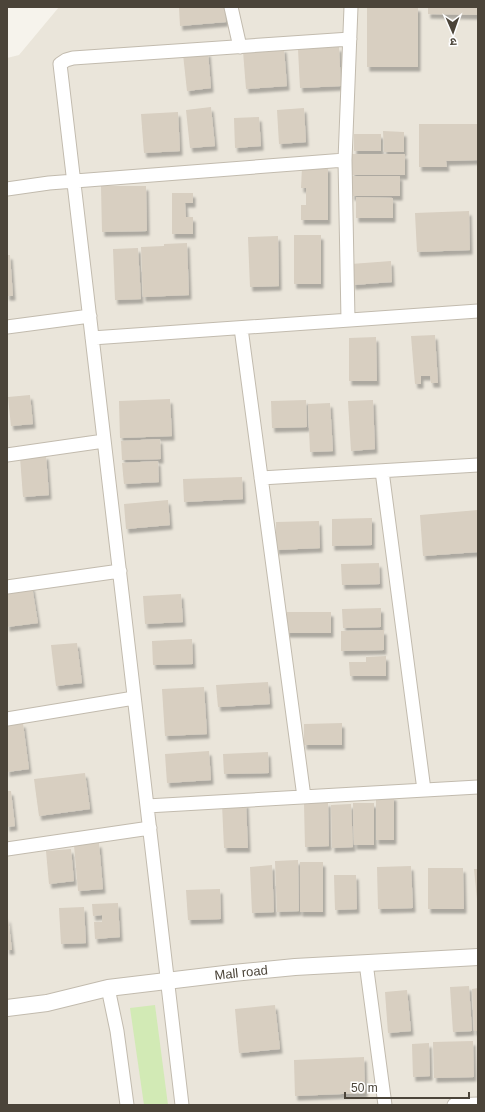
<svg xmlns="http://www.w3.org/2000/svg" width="485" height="1112" viewBox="0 0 485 1112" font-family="Helvetica,'Noto Sans Devanagari',sans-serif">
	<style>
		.residential { fill: #eae5da }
		.green { fill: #d2eab5 }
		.building { fill: #d8cfc1; filter: url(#shadow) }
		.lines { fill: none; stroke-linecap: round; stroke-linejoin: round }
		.minor-casing { stroke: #c2bbae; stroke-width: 15 }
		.tertiary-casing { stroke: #c2bbae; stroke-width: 18 }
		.minor { stroke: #fff; stroke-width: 13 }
		.tertiary { stroke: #fff; stroke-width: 16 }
		.labels { text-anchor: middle; stroke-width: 3.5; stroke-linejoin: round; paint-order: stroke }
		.street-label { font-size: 13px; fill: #4b4439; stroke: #fff }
	</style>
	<defs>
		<filter id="shadow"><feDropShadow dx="2.5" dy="4.5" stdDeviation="1" flood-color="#0004"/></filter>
	</defs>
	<rect width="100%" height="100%" fill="#f6f3ec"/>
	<path class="residential" d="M59,7H478V1105H7V58L19,55Z"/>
	<path class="green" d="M155,1005L168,1105H144L130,1008Z"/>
	<path class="building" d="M179,7H224L226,22L180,26Z
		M367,7H418V67H367Z
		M428,7H478V15L428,14Z
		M339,47L341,86L300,88L298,49Z
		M284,48L287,86L246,89L243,51Z
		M208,52L211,88L187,91L183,54Z
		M211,107L215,146L190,148L186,110Z
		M304,108L306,142L279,144L277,110Z
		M178,112L180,151L144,153L141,114Z
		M259,117L261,146L235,148L234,118Z
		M419,124H478V160L446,161L447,167H419Z
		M383,131L404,132V152H384Z
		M354,134H381V151H354Z
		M352,154H405V175H352Z
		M302,167H328V220H301V205H306V188H301Z
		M352,176H400V196H352Z
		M101,186H146L147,231L102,232Z
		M172,193H193V203H185L186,217H193V234H172Z
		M356,197L393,198V218H356Z
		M469,211L470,250L417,252L415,213Z
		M294,235H321V284H294Z
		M278,236L279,286L250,287L248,237Z
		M187,243L189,295L143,297L141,247L164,246V244Z
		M138,248L141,299L115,300L113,249Z
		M7,255H10L13,296H7Z
		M391,261L392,282L353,285L351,264Z
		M435,335L438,383H431L430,376H421V384H415L411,336Z
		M376,337L377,381H349V338Z
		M30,395L33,424L11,426L8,397Z
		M170,399L172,436L120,438L119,401Z
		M306,400L307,427L272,428L271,401Z
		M373,400L375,449L351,451L348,401Z
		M330,403L333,451L310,452L308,404Z
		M160,439L161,459L122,460L121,441Z
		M46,455L49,495L23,497L20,457Z
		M158,461L159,482L124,484L122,463Z
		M242,477L243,499L184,502L183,479Z
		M168,500L170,525L126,529L124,504Z
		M478,510V552L423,556L420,515Z
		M372,518V545L332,546V519Z
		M319,521L320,548L276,550V522Z
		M379,563L380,584L342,585L341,564Z
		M32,586L38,623L7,627V590Z
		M181,594L183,622L145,624L143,596Z
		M381,608V627L343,628L342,609Z
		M287,612H331V633H286Z
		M384,630V650L341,651V631Z
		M192,639L193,664L153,665L152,641Z
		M77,643L82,683L56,686L51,645Z
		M386,656V676H350L349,662H366V657Z
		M268,682L270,704L218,707L216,685Z
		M204,687L207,734L165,736L162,689Z
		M23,723L29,769L7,772V725Z
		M342,723V745H304V724Z
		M209,751L211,780L167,783L165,754Z
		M268,752L269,773L224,774L223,754Z
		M85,773L90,809L39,816L34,779Z
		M7,791H11L15,826L7,827Z
		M376,796H394V840H376Z
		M328,802L329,846L305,847L304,803Z
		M246,803L248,848H224L222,804Z
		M353,803H374V845H354Z
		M351,804L353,847L332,848L331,805Z
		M99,843L103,889L78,891L74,845Z
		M71,849L74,881L49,884L46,851Z
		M298,860L299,911L277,912L275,861Z
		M300,862H323V912H300Z
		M272,865L274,912L252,913L250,867Z
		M411,866L413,908L378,909L377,867Z
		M428,868H463L464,909H428Z
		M474,869H478V899H477Z
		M334,875H356L357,909L335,910Z
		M220,889L221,919L188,920L186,890Z
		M118,903L120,937L95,939L94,922H102V915L93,916L92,904Z
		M84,907L86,943L61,944L59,908Z
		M7,918H8L12,950H7Z
		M469,986L472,1031L453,1032L450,987Z
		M478,988V1031H474L472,989Z
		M407,990L411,1031L388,1033L385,992Z
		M275,1005L280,1049L239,1053L235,1009Z
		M473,1041L474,1077L434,1078L433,1042Z
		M429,1043L430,1076L413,1077L412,1044Z
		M364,1057L365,1093L295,1096L294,1060Z"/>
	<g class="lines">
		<g class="minor-casing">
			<path id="minor" d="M231,7L240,47
				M7,189L49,183L345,160
				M348,320L345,160L351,7
				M7,327L90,316
				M241,328L304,797
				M92,338L478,311
				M7,455L104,441
				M382,471L424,790
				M261,478L478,465
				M7,587L120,571
				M7,719L134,698
				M147,806L478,787
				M7,849L150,828
				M366,963L385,1105
				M108,988L117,1031L127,1105
				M182,1105L60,64L66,60L73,58L350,39
				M454,1105L478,1104"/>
		</g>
		<g class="tertiary-casing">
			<path id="tertiary" d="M7,1008L47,1003L108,988L233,973L295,967L478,957"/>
		</g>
		<use href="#minor" class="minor"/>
		<use href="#tertiary" class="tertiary"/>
	</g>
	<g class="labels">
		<g class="street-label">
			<text transform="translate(241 972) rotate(-6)" y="5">Mall road</text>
		</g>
	</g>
	<rect width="485" height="1112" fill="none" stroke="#4b4439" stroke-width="16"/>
	<g transform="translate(453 32) rotate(178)" stroke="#ffffff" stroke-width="3" paint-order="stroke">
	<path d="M0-3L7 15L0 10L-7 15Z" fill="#4b4439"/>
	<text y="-6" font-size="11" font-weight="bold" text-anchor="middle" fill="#4b4439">उ</text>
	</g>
	<path d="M345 1092v6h124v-6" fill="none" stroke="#4b4439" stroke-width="2"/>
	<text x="351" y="1092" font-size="12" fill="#4b4439" stroke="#ffffff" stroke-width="3" paint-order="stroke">50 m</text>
</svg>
